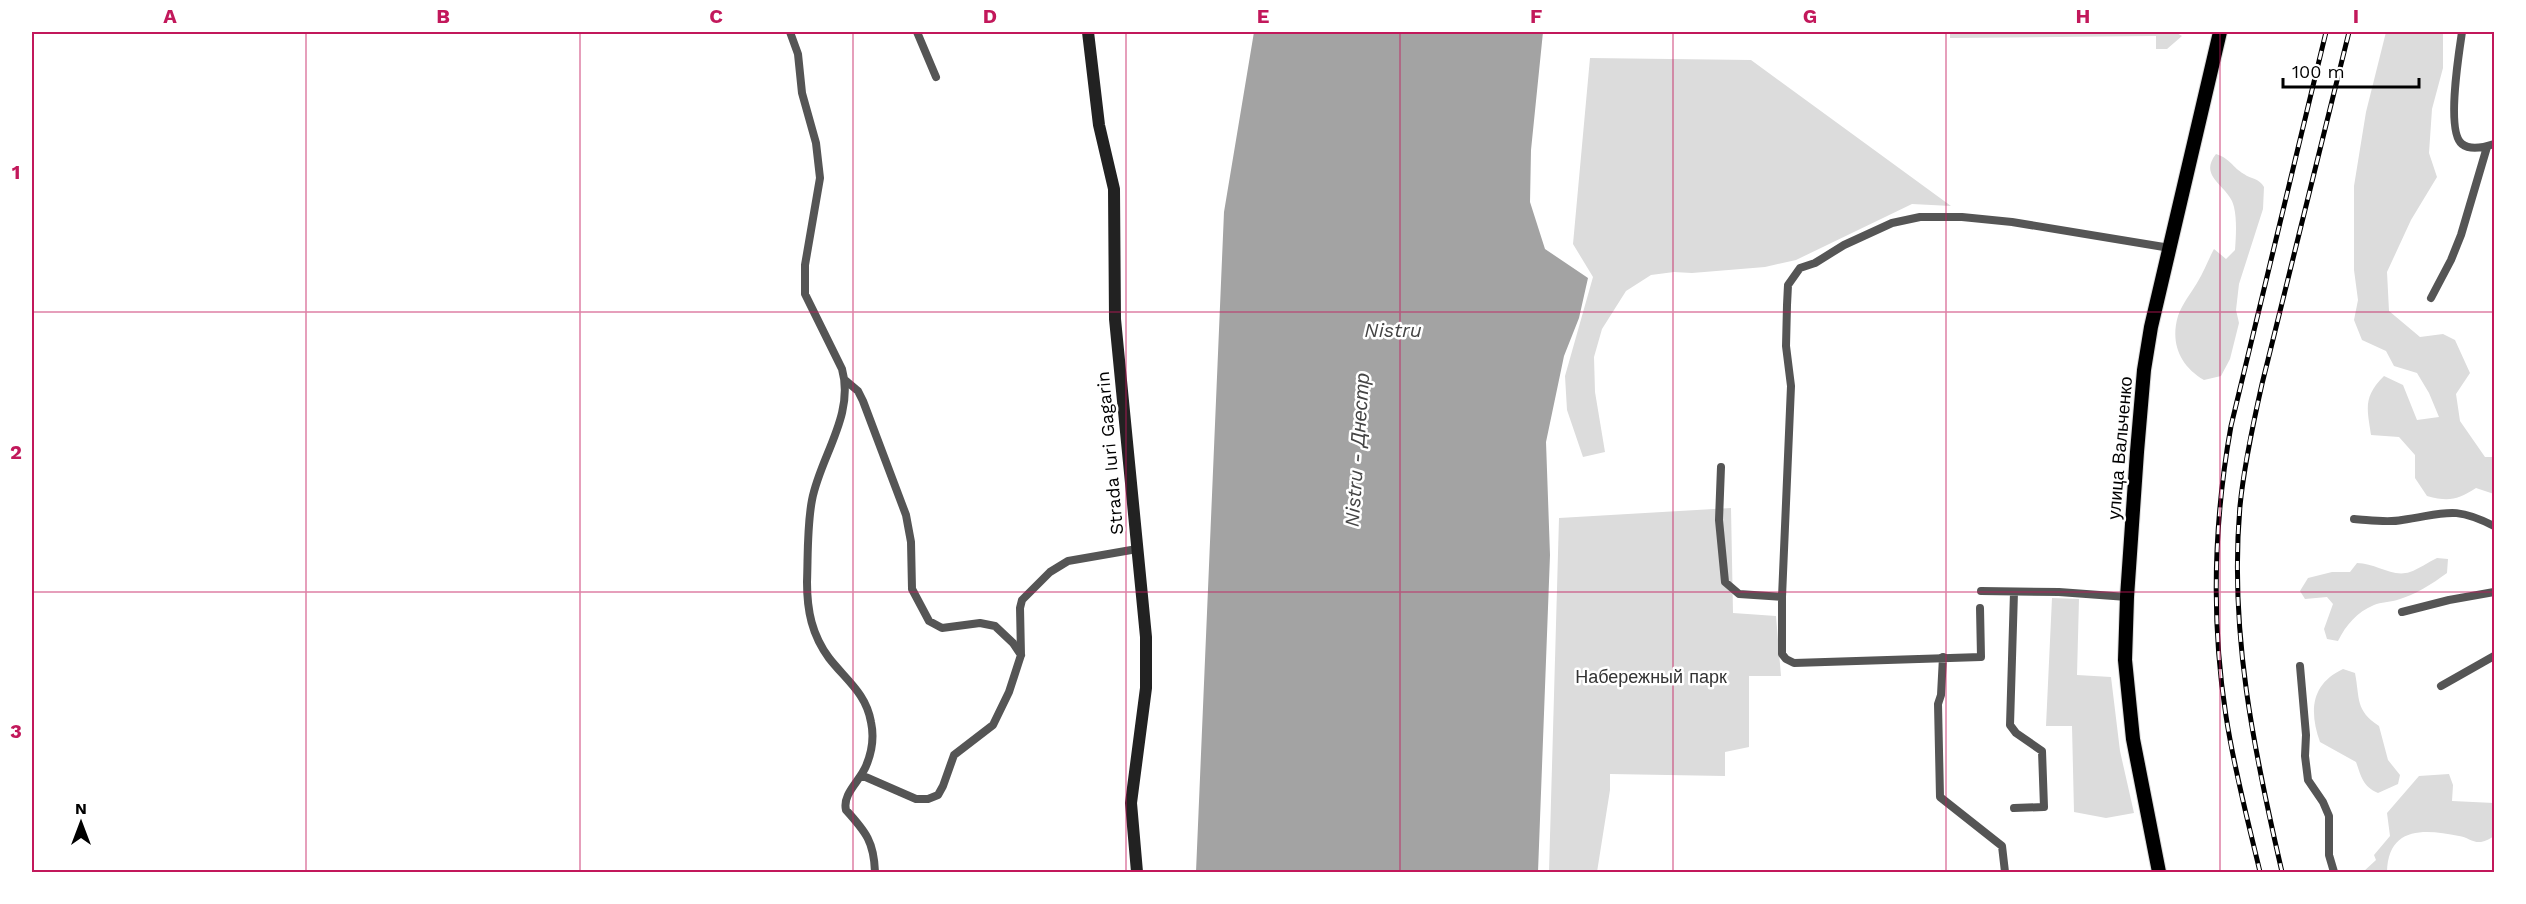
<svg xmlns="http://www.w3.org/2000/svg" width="2526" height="904" viewBox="0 0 2526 904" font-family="'Work Sans',sans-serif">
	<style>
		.green { fill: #dcdcdc }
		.water { fill: #a3a3a3 }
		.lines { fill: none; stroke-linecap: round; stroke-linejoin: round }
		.primary-casing { stroke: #dbdbdb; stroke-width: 16 }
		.street { stroke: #555; stroke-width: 8 }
		.secondary { stroke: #222; stroke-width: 12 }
		.primary { stroke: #000; stroke-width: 14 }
		.rail-casing { stroke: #000; stroke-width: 5 }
		.rail { stroke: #fff; stroke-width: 3; stroke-dasharray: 9; stroke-linecap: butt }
		.grid { fill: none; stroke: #c2185b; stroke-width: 1.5; stroke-opacity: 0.55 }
		.labels { text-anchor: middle; stroke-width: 5; stroke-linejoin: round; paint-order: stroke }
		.street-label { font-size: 18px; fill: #000; stroke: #fff }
		.park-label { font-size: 18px; fill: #333; stroke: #fff }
		.water-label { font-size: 20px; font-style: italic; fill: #444; stroke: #fff }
		.neatline { fill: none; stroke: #c2185b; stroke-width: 2 }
		.grid-label { font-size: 20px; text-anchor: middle; font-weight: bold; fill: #c2185b }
	</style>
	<rect width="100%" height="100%" fill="#fff"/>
	<path class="green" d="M1950,32H2175L2182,36L2167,49H2156V36L1950,38Z
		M2386,32H2443V68L2432,109L2429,153L2437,177L2411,220L2387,272L2389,311L2420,337L2443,334L2455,340L2470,373L2456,394L2460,421L2485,457H2494V494L2476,488C2457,500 2449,502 2427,496L2415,478V455L2399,437L2371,435C2367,408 2363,397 2384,376L2403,385L2417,420L2439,417L2429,393L2417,373L2394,366L2386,351L2362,340L2354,320L2358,300L2354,270V186L2366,112Z
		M1590,58L1751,60L1951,206L1912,204L1796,260L1765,267L1692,273L1674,272L1651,275L1626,291L1602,329L1594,357L1595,392L1605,452L1583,457L1567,410L1565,376L1593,277L1573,244Z
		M2216,154C2231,159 2232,167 2244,174C2251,179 2259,178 2264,187L2263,209L2239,284L2236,310L2239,323L2230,359L2221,376L2204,380C2180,366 2170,343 2178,316C2182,304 2191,293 2197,283C2204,272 2208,260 2214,249L2226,259L2235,250C2236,236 2237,220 2234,207C2230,186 2197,178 2216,154Z
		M1731,508L1733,613L1776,616L1781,676H1749V747L1725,752V776L1610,774V790L1597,872H1549L1559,518Z
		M2437,558L2448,559L2447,573C2432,584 2415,595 2397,600C2390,602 2381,602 2374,605C2357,612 2346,625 2338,641L2327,639L2324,629L2333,604L2327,597L2305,599L2300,591L2308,578L2332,572H2350L2357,563C2376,563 2392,578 2410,572C2419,569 2428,562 2437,558Z
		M2052,598L2079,599L2077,675L2111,677L2120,751L2134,813L2106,818L2074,812L2072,726H2046Z
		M2343,669L2355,673C2360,699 2355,710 2379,726L2388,760L2400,775L2398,784L2378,793C2363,787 2361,776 2356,762L2320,742C2309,711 2311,684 2343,669Z
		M2449,774L2453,785L2452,801L2494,803V836C2491,838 2486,841 2481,842C2473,843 2467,837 2459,836C2425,829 2388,826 2387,872H2363L2376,860L2374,855L2390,836L2387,813L2419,776Z"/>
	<path class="water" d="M1254,32H1543L1531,150L1530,202L1545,249L1588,278L1579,318L1564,356L1546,442L1550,555L1538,872H1196L1224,212Z"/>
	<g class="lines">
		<g class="primary-casing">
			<path id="primary" d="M2159,872L2133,739L2125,660L2127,597L2137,452L2144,370L2151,327L2220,32"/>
		</g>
		<path class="street" d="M790,32L798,54L802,93L816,143L820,178L805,265V294L842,369C855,415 820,457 812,500C807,526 808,555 807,582C807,611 812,635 829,658C846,680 866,693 871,722C874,736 872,752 866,766C860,781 842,794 846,810C866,832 874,842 875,872
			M917,32L936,77
			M2462,32C2459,52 2446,132 2462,144C2471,151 2485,147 2494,144
			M2431,298L2451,260L2461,235L2487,147
			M845,380L858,391L863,401L906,515L911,542L912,589L929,621L942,628L980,623L995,626L1013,643L1021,655
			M1721,467L1719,520L1725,582L1739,594L1782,597
			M2354,519C2370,520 2387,523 2402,520C2445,514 2453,505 2494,526
			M1981,591L2059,592L2127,597
			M2014,592L2010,725L2016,733L2042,751L2044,807L2014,808
			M1980,608L1981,657L1794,663L1786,659L1782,654V597L1791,386L1786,346L1787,305L1788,285L1800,268L1815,263L1844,245L1892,223L1920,217H1962L2012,222L2170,248
			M2402,612L2449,600L2494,592
			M1943,657L1941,695L1938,704L1940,797L2002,846L2005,872
			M2300,666L2306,735L2305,756L2308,780L2323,802L2329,816V855L2334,872
			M2441,686L2494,656
			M861,775L916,799H928L938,795L943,786L954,755L993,725L1009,692L1021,655L1020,608L1022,600L1050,572L1068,561L1137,549"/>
		<path class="secondary" d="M1088,32L1099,125L1114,189L1115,319L1146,637V688L1131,803L1137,872"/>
		<use href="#primary" class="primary"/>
		<g class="rail-casing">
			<path id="rail" d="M2260,872C2248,821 2234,769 2226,716C2211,620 2214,521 2231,426L2326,32
				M2282,872C2254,751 2229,631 2240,506C2244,465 2253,424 2262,384L2349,32"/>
		</g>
		<use href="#rail" class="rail"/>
	</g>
	<path class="grid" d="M306,32V872M580,32V872M853,32V872M1126,32V872M1400,32V872M1673,32V872M1946,32V872M2220,32V872M32,312H2494M32,592H2494"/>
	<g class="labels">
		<g class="street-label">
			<text transform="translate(2120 448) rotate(-85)" y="6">улица Вальченко</text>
			<text transform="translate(1110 453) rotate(-95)" y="6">Strada Iuri Gagarin</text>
		</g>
		<g class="park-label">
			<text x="1651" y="683">Набережный парк</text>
		</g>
		<g class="water-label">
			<text x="1393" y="337">Nistru</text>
			<text transform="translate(1357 450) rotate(-86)" y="7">Nistru - Днестр</text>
		</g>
	</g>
	<rect width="2526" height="904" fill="none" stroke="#ffffff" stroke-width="66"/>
	<g transform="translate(81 823)" stroke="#ffffff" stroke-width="4.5" paint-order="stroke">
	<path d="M0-4.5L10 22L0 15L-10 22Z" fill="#000000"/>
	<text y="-9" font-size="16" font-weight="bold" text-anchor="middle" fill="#000000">N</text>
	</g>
	<path d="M2283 78v9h136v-9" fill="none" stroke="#000000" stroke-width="3"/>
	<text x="2292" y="78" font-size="18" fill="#000000" stroke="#ffffff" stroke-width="4.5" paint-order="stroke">100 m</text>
	<rect x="33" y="33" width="2460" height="838" class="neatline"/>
	<g class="grid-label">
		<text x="170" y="23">A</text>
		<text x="443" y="23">B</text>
		<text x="716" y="23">C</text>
		<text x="990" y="23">D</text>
		<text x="1263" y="23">E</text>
		<text x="1536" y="23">F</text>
		<text x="1810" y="23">G</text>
		<text x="2083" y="23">H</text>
		<text x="2356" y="23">I</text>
		<text x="16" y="179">1</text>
		<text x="16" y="459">2</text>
		<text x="16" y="738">3</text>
	</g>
</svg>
